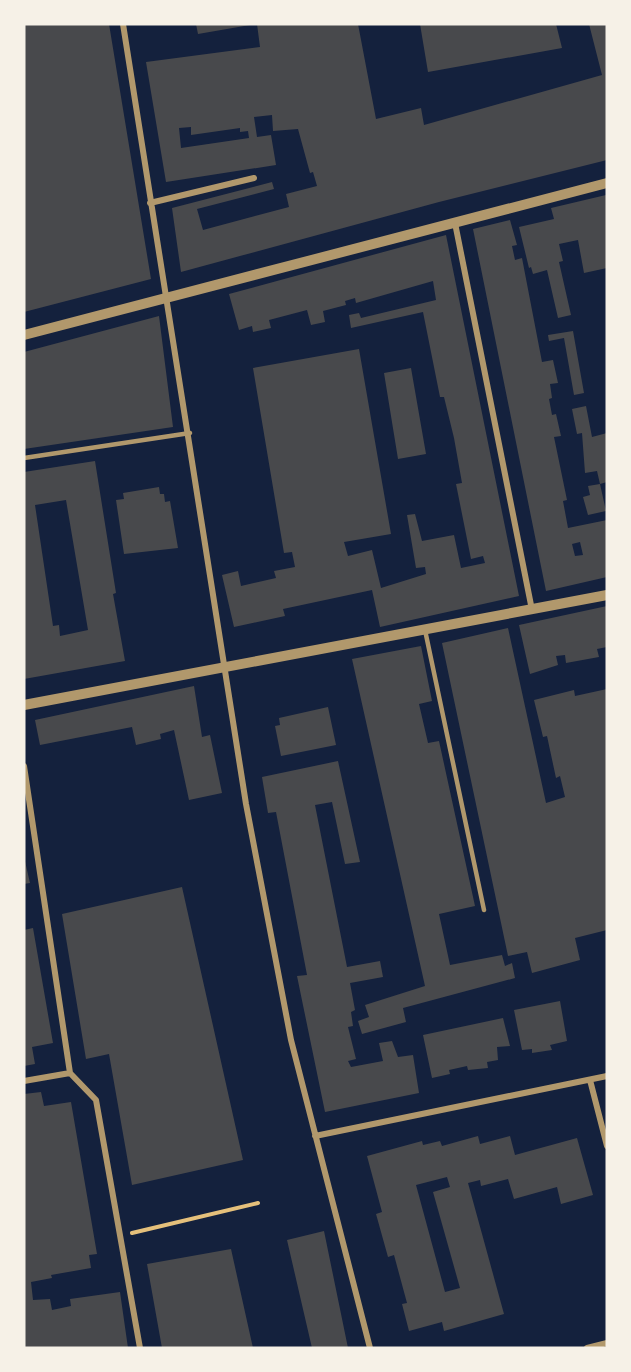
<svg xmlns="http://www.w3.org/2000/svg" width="631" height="1372" viewBox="0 0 631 1372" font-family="Poppins,sans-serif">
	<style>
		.building { fill: #48494c; fill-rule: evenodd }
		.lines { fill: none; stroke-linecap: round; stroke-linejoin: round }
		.path { stroke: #e5c07b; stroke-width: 4 }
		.service { stroke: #b1986c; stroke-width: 4.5 }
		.minor { stroke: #b1986c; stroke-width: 6 }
		.tertiary { stroke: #b1986c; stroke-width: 10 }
	</style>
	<rect width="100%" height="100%" fill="#14213d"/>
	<path class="building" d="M24,24H109L151,279L24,312Z
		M196,24H250V25L198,34Z
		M257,24H358L376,119L421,108L424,125L602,75L589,24H607V160L439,202L181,272L172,208L272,182L274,189L197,209L203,230L289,207L286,194L317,186L313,172L310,173L298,129L273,131L272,115L254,117L257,137L271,135L276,165L166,182L146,62L260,47ZM191,127V135L240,128V132L248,131L249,138L181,148L179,128Z
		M420,24H556L562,48L428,72Z
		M606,195L607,268L584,273L578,240L559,244L563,261L559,262L571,315L558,318L547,270L533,274L531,267L529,268L519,227L554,219L551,208Z
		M510,220L517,245L512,246L515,260L522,258L542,362L553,360L558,383L550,384L552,398L549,399L552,415L556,414L561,436L554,437L567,500L563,501L568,528L607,520V577L546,591L473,229ZM580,542L583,555L575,556L572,544Z
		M446,235L519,596L380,627L372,590L283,609L285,616L234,627L222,575L238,571L241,586L276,578L274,571L295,567L292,552L284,553L253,368L359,349L391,534L344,542L348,556L372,550L381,588L426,574L425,567L416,568L407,515L415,514L422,541L454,535L461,568L485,563L483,556L471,559L456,484L462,483L454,438L444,397H440L423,312L351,328L349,315L359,313L361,318L436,300L433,281L356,303L355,298L345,301L346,305L323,311L325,322L311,325L307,310L269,320L271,328L253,332L252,326L239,330L229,294Z
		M159,316L173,427L24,449V352Z
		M573,331L584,393L574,395L564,338L549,341L548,335Z
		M411,368L426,454L398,459L384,373Z
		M586,406L592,437L607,433V482L600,484L597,471L585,473L582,433L577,434L572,409Z
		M95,461L116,593L113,594L125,661L24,679V472ZM66,500L88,630L60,636L59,625L53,626L35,505Z
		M600,484L606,511L588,515L583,497L590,495L588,486Z
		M159,487L160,494H164L165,502L170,501L178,548L124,554L116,500L124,499L123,493Z
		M607,606V647L597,649L599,657L566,663L565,655L556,656L558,665L530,674L519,625Z
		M508,628L546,803L565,797L560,776L556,778L547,736L543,737L534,700L574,690L575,696L607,689V930L575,938L580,960L532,973L527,952L508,956L442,643Z
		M421,646L432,701L419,704L428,743L439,741L475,906L439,914L450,965L502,955L505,966L512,963L515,978L403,1008L406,1022L362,1034L358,1021L369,1017L365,1005L425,986L352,659Z
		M194,686L202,737L210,735L222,793L189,800L174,730L160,734L161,739L136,745L132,727L40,745L35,720Z
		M328,707L336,745L281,756L275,726L280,725L279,718Z
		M338,761L360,862L345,864L332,802L315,805L347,967L380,961L383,977L350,983L355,1010L351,1012L353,1026L348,1027L356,1059L348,1061L351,1067L383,1061L379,1043L392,1041L398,1057L413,1055L419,1093L325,1112L297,976L307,975L276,812L268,813L262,777Z
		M24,857L30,883L24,884Z
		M182,887L243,1160L132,1185L109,1054L86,1059L62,914Z
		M33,928L53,1043L32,1047L35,1064L24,1066V930Z
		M560,1001L567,1041L550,1045L552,1050L532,1053V1049L522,1050L514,1010Z
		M503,1018L510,1046L497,1047L498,1060L487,1062L488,1068L468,1070L467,1066L449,1070L450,1074L432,1078L423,1035Z
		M41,1092L44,1106L71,1102L97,1254L89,1255L91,1268L51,1275L52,1278L31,1282L33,1300L50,1299L52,1310L71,1306L70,1299L120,1292L128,1348H24V1094Z
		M478,1136L480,1144L510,1136L515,1155L577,1138L593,1195L561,1204L557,1187L514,1199L508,1179L481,1186L480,1180L468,1183L504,1314L444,1331L442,1322L409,1331L402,1304L407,1303L394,1255L388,1257L376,1214L382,1212L367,1156L422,1141L423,1145L440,1141L442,1146ZM447,1177L450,1187L433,1192L460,1288L445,1292L416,1185Z
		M324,1231L348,1348H312L287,1240Z
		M231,1249L253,1348H162L147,1264Z"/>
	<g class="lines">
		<path class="path" d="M132,1233L258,1203"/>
		<path class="service" d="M24,458L190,433
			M425,630L484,910"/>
		<path class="minor" d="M123,24L246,804L291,1040L370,1348
			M150,203L254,178
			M455,223L532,610
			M24,766L70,1073L24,1081
			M70,1073L96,1100L140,1348
			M590,1080L607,1146
			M315,1136L607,1076
			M587,1348L607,1343"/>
		<path class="tertiary" d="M24,335L607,183
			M24,705L607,595"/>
	</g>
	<rect width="631" height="1372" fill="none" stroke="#f6f1e7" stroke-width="51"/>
</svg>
